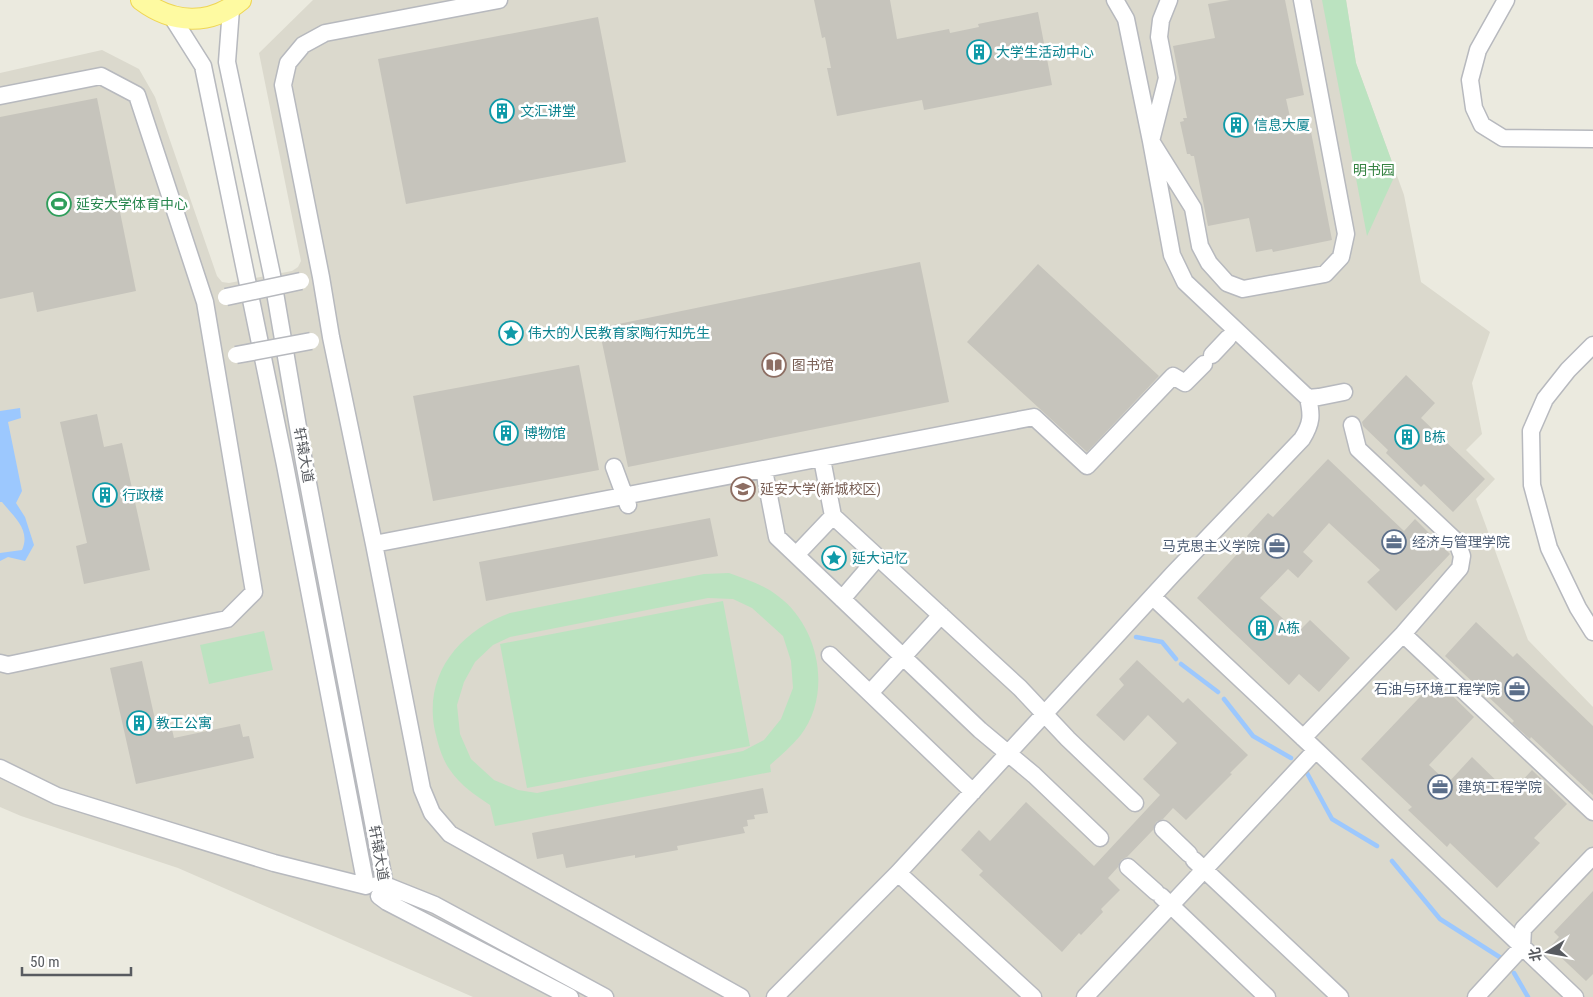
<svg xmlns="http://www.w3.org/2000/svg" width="1593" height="997" viewBox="0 0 1593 997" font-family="'Roboto Condensed','Noto Sans SC',sans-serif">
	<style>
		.education { fill: #dbd9cd }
		.green { fill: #bbe3c0; fill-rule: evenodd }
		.water { fill: #9cc8fe }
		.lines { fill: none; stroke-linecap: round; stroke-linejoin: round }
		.stream { stroke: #9cc8fe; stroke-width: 4.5 }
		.building { fill: #c6c4bc }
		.minor-casing { stroke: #b7b9be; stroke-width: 19 }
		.major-casing { stroke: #efd654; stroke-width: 22 }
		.minor { stroke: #fff; stroke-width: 16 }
		.major { stroke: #fefaa1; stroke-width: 20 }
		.minor-bridge-casing { stroke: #b7b9be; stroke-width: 19; stroke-linecap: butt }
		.minor-bridge { stroke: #fff; stroke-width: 16 }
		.labels { text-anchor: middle; stroke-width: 5; stroke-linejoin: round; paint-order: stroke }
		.culture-label { font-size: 14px; fill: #0d838f; stroke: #fff; text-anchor: start }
		.park-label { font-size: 14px; fill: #358342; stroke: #fff }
		.leisure-label { font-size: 14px; fill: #27864d; stroke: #fff; text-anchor: start }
		.education-label { font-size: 14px; fill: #785e54; stroke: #fff; text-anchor: start }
		.street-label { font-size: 14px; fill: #585b60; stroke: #fff }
		.service-label { font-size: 14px; fill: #4e5e75; stroke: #fff; text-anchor: start }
	</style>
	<rect width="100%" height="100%" fill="#ebeadf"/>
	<path class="education" d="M313,0H1346L1356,63L1404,195L1421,282L1490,332L1472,383L1482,434L1466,450L1495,479L1476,499L1528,640L1593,707V997H473L178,868L21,816L0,807V73L102,50L139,69L155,97L217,276L222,282L229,283L292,271L298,267L301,261L259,53Z"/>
	<path class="green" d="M1322,0H1346L1356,63L1396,173L1367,236Z
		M729,573C746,579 764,585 778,596C819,626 833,694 800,736C791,747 780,756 770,765L771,772L495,826L490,805C475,795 461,786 450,770C442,759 438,744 435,731C423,675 459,631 510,613L704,574ZM708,598L733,599L752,608L783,636L791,661L793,688L781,719L764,740L743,751L537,793L518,790L494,780L471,759L460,734L457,705L464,682L475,662L493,645L510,637Z
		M723,601L750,746L527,788L500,644Z
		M264,631L273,670L209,684L200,645Z"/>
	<path class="water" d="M20,408L21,418L8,422L22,491L16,503L25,517L34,545L25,561L8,557L0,561V553L22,550C31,530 14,517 2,502H0V411Z"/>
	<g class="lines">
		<path class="stream" d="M1136,637L1162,642L1176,659
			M1181,664L1218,692
			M1224,699L1253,736L1291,758
			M1307,773L1332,819L1377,846
			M1392,861L1440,919L1501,958
			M1514,973L1528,997"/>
	</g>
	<path class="building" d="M814,0H890L897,39L949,29L950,33L979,27L978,24L1038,12L1052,85L924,110L922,100L837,116L827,68H831L825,37L822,38Z
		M1230,0H1285L1304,95L1286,99L1294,135L1311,132L1332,240L1273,252L1272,249L1256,252L1249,218L1208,226L1194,156H1191L1190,154H1187L1180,122L1184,121L1183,118H1187L1173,46L1215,38L1208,4Z
		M598,17L626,162L406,204L378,59Z
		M97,98L136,291L37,312L33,292L0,299V117Z
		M920,262L949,402L628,467L599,328Z
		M1038,264L1159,376L1087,452L967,342Z
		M579,365L599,470L433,501L413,396Z
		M1406,375L1435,403L1421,418L1485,479L1453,512L1424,484L1421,487L1386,453L1388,450L1363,426L1362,422Z
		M97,414L104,447L122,443L150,570L84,584L76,546L87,543L60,422Z
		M1328,459L1404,531L1415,519L1450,554L1396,611L1367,582L1380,570L1329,523L1303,552L1313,561L1298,578L1288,569L1260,598L1298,632L1310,620L1350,658L1319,692L1299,674L1289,685L1197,598L1250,540L1247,536L1268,513L1273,517Z
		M710,518L718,556L486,601L479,562Z
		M1476,622L1513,657L1517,653L1593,726V795L1531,737L1530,739L1512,723L1514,721L1445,656Z
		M1137,660L1183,703L1188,698L1248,755L1230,773L1232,774L1186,820L1173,808L1163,819L1156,822L1153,830L1127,857L1121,860L1118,867L1108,878L1120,890L1101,909L1103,912L1081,935L1079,933L1062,952L979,875L983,871L961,850L979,830L990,841L1026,802L1094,866L1160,795L1143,779L1177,743L1148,715L1124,741L1096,715L1124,685L1119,679Z
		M142,661L156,724L170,721L174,738L240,724L243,737L249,736L254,758L136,784L110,668Z
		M1436,680L1474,717L1429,765L1448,783L1472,757L1510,794L1532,770L1567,804L1534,838L1540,843L1497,888L1450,843L1447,847L1408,810L1412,807L1361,759Z
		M763,788L768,813L754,815L755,819L747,820L748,826L743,827L745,833L677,846L678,850L635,858V855L566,868L563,854L537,859L532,833Z
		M1593,891V974L1586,981L1550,947L1559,937L1554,932Z"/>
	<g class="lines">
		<g class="minor-casing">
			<path id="minor" d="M499,0L325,33L303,45L288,63L283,85L321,277L331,337L374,544L422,789L432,813L450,834L741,997
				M1169,0L1161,20L1159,37L1167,78L1151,141L1193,208L1200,246L1209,263L1227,283L1243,289L1325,274L1341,257L1346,234L1302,0
				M1506,0L1478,50L1470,80L1474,108L1482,125L1503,138L1593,139
				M231,9L227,62L272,275L304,462L385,885L387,902
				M0,96L101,76L137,95L205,302L254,592L227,619L8,665L0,663
				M1593,345L1568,370L1545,399L1531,431L1532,485L1549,548L1578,608L1593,632
				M1212,355L1228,338
				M1308,398L1319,397L1344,392
				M822,459L833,516L1020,688L1068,739L1135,803
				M614,467L628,505
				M764,470L777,537L980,730L1034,775L1100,838
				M374,544L1034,417L1087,466L1173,376L1185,383L1204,364
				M796,555L833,516
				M1153,597L1316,750L1575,997
				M842,599L878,557
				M1403,634L1593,812
				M830,655L973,792
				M870,693L941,615
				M1303,738L1403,634L1460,568L1462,556L1457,542L1358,449L1352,425
				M0,768L57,796L274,863L366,886L285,465L203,66L172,17
				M1163,829L1189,854
				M1194,860L1340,997
				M1128,867L1156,892
				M898,873L1033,997
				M377,885H385L435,905L605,997
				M379,896L387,902L570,997
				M1161,896L1267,997
				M775,997L898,873L1173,574L1302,439C1312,423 1312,415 1308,398L1185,282L1172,255L1151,141L1126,19L1115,0
				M1085,997L1316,750
				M1476,997L1522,947L1523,929L1593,856"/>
		</g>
		<g class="major-casing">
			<path id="major" d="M141,0C173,24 210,26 241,0"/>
		</g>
		<use href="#minor" class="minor"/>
		<use href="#major" class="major"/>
		<g class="minor-bridge-casing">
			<path id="minor-bridge" d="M226,297L301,281
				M236,355L311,341"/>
		</g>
		<use href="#minor-bridge" class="minor-bridge"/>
	</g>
	<defs>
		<g id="building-ring" transform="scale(1.25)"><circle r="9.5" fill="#fff" stroke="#0f9aa8" stroke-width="1.5"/><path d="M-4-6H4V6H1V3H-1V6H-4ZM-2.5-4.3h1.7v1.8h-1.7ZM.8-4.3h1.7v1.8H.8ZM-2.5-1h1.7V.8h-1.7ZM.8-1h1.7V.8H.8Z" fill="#0f9aa8"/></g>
		<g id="stadium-ring" transform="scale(1.25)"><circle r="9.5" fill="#fff" stroke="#2e9e5b" stroke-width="1.5"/><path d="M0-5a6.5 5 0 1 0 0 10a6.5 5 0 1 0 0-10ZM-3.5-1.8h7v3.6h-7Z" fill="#2e9e5b"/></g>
		<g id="sight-ring" transform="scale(1.25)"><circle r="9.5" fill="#fff" stroke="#0f9aa8" stroke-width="1.5"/><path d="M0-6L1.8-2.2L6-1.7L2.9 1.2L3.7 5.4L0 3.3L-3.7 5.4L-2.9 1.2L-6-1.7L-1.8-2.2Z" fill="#0f9aa8"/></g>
		<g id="library-ring" transform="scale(1.25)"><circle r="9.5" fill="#fff" stroke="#8d6e63" stroke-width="1.5"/><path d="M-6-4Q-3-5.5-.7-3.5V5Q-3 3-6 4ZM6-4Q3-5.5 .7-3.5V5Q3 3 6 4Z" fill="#8d6e63"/></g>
		<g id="university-ring" transform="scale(1.25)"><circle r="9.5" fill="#fff" stroke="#8d6e63" stroke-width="1.5"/><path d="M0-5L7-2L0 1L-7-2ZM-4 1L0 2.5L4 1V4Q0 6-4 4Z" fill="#8d6e63"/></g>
		<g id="office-ring" transform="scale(1.25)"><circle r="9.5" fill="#fff" stroke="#5c6f8a" stroke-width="1.5"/><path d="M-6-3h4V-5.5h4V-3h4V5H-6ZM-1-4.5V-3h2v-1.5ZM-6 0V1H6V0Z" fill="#5c6f8a"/></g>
	</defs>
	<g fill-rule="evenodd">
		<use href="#building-ring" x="979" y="52"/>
		<use href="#building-ring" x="502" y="111"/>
		<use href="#building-ring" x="1236" y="125"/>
		<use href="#stadium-ring" x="59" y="204"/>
		<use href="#sight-ring" x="511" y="333"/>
		<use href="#library-ring" x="774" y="365"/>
		<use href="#building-ring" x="506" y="433"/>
		<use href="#building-ring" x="1407" y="437"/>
		<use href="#university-ring" x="743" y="489"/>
		<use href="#building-ring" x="105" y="495"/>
		<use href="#office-ring" x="1394" y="542"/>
		<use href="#office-ring" x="1277" y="546"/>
		<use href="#sight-ring" x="834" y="558"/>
		<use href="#building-ring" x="1261" y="628"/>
		<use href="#office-ring" x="1517" y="689"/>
		<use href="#building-ring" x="139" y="723"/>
		<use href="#office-ring" x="1440" y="787"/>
	</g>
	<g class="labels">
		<g class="culture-label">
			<text x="996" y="57">大学生活动中心</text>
			<text x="520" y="116">文汇讲堂</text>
			<text x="1254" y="130">信息大厦</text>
			<text x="528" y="338">伟大的人民教育家陶行知先生</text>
			<text x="524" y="438">博物馆</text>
			<text x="1424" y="442">B栋</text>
			<text x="122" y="500">行政楼</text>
			<text x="852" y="563">延大记忆</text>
			<text x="1278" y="633">A栋</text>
			<text x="156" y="728">教工公寓</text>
		</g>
		<g class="park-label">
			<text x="1374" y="175">明书园</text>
		</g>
		<g class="leisure-label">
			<text x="76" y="209">延安大学体育中心</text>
		</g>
		<g class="education-label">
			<text x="792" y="370">图书馆</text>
			<text x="760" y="494">延安大学(新城校区)</text>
		</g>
		<g class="street-label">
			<text transform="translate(304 455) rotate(80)" y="5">轩辕大道</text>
			<text transform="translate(379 853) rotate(80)" y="5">轩辕大道</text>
		</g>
		<g class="service-label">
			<text x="1412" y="547">经济与管理学院</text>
			<text x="1260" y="551" text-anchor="end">马克思主义学院</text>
			<text x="1500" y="694" text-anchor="end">石油与环境工程学院</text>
			<text x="1458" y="792">建筑工程学院</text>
		</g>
	</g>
	<g transform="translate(1548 952) rotate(259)" stroke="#ffffff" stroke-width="4" paint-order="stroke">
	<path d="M0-4L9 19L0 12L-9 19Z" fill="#585b60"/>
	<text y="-8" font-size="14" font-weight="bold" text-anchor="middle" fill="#585b60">北</text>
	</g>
	<path d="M22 967v8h109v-8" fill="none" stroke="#585b60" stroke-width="2.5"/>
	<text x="30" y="967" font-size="15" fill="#585b60" stroke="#ffffff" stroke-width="4" paint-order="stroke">50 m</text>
</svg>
